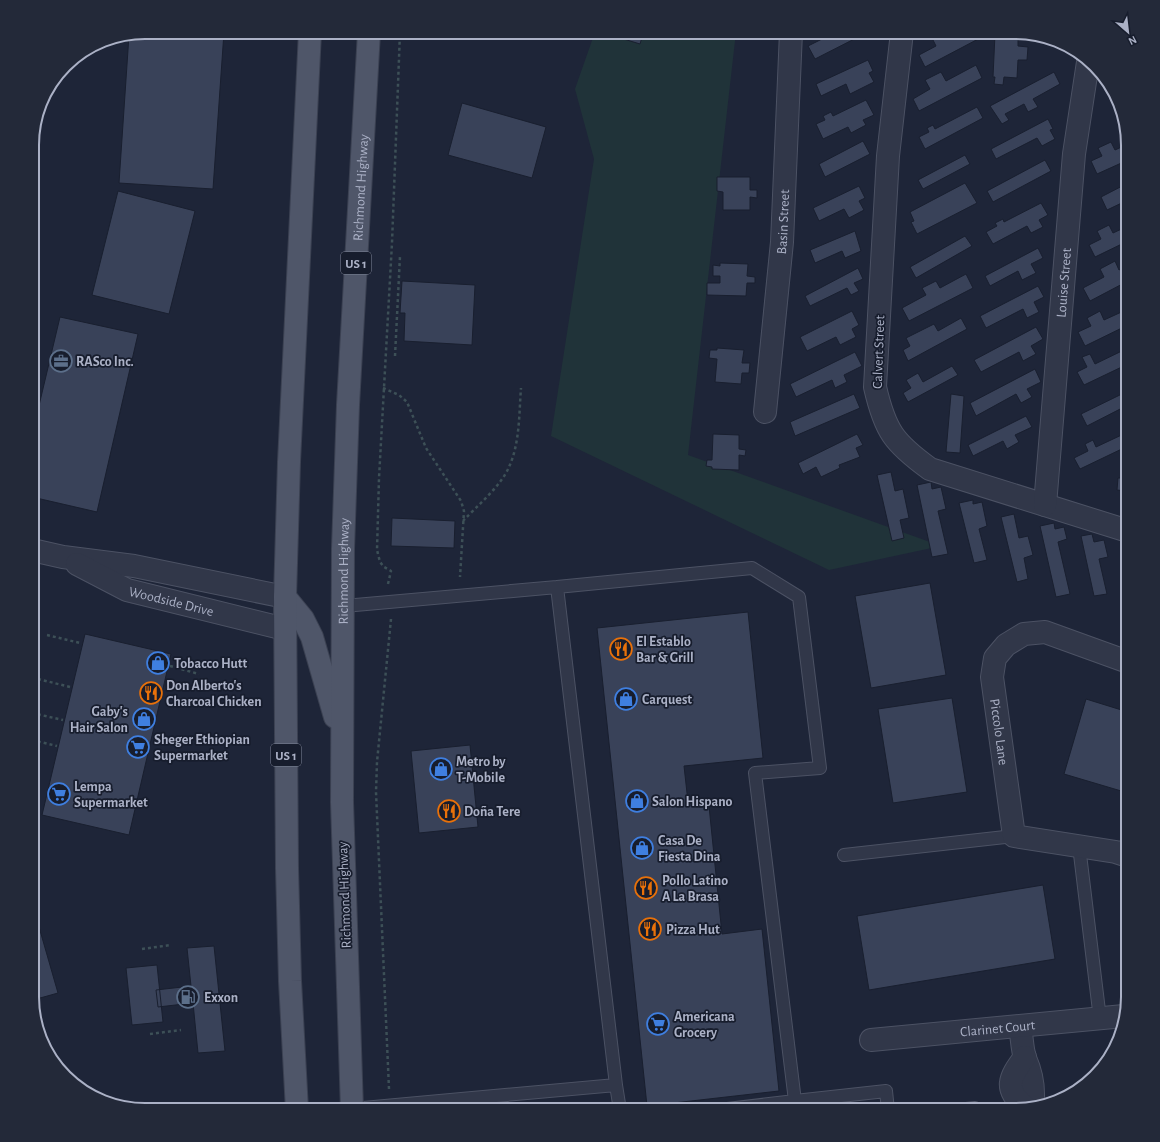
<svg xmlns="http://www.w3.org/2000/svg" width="1160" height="1142" viewBox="0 0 1160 1142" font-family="'Alegreya Sans',sans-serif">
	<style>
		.green { fill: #203339 }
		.building { fill: #394259; stroke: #191f2f }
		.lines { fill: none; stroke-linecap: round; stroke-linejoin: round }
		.lane-casing { stroke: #4c5264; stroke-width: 14 }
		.street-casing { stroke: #4c5264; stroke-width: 24 }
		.primary-casing { stroke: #3b4152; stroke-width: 24 }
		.path { stroke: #3d5057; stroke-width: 2.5; stroke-dasharray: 3 3; stroke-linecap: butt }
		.lane { stroke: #313749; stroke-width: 12 }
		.street { stroke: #313749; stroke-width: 22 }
		.primary { stroke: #4f5669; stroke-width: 22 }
		.labels { text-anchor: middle; stroke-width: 3.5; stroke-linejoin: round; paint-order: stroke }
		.shield { fill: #171d2d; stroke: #7f8598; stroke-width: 1 }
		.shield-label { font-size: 13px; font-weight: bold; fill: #abb1c6 }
		.street-label { font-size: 14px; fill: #abb1c6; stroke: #171d2d }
		.poi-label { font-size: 14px; font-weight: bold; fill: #abb1c6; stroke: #171d2d; text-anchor: start }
		.rim { fill: none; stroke: #abb1c6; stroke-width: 2 }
	</style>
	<rect width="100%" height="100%" fill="#1e2538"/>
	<path class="green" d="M595,32H736L688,455L941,546L829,570L551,436L594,159L575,89Z"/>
	<path class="building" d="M145,32H224L213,189L119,183L129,35Z
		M618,32H650L649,35L643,34L640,44L617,37Z
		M836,32H868L815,59L808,46Z
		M938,32H951L953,36L960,32H980L982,37L925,67L919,55L936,46L931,36Z
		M995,34L1018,35V46L1028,47L1027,60H1018L1017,78L1004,77L1003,85L994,84L995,77H993Z
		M868,60L873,71L869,73L874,82L850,94L846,84L821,96L816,84Z
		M976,65L982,78L919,111L913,99L930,89L925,80L941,72L946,81Z
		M1054,72L1060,84L1033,99L1038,107L1028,112L1024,104L1005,114L1009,120L1002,124L990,106Z
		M866,100L874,115L863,120L866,125L851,133L848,127L823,139L816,124L825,120L823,116L831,112L833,116Z
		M462,103L546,127L532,178L448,155Z
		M977,107L983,118L925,149L919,137L929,132L927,128L933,125L935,129Z
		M1048,119L1053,129L1050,130L1055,139L1042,146L1037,138L996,159L991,149Z
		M863,141L870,154L825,177L819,164Z
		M1111,142L1115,150L1128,144V160L1097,174L1091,161L1102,156L1098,148Z
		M965,155L970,164L923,189L918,180Z
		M1045,160L1051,171L993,202L987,191Z
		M717,177H750V190H757V198L750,197V210H723V192L717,191Z
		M965,183L977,203L917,234L911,222L914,221L910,212Z
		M1128,183V200L1107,210L1101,197Z
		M859,186L865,198L859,201L864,210L849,218L844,209L819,221L813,208Z
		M118,191L195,211L169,314L92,295Z
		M1041,203L1048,215L1039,220L1043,227L1031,233L1027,226L993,244L986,232L997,226L995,223L1003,219L1004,222Z
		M1109,225L1113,233L1128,226V241L1095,257L1089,245L1101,239L1097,231Z
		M855,231L861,251L845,258L842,251L815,263L810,250Z
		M965,236L972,246L916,278L910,267Z
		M1038,248L1043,258L1031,264L1036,273L1022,280L1018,271L990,286L985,276Z
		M1115,261L1119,270L1128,265V281L1090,301L1083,288L1104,277L1100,269Z
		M720,263L748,264L747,276L755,277V283H747L746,296L707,295V283H720V276H713V265L720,266Z
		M858,268L863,279L854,283L859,291L851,295L847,288L810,306L805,296Z
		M966,274L973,288L909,321L902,308L926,295L922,288L936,281L940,288Z
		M402,281L475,285L472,345L404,341L405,313H400Z
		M1038,286L1044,297L1034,302L1039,312L1027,318L1023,309L986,328L980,316Z
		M1128,309V325L1085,346L1078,332L1091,326L1087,318L1100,311L1104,320Z
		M852,311L859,325L852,329L856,337L840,345L836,337L807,351L800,337Z
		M60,317L138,334L97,512L32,497V435Z
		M961,318L967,329L908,361L903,350L910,346L906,338L934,324L938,331Z
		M1036,327L1043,339L1031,346L1036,354L1023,361L1019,352L981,372L974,360Z
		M717,348L744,350L742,363H750L749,373H742L741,384L715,382L717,359L709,358L710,350H717Z
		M1128,348V364L1084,385L1077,372L1087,367L1082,357L1090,354L1095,364Z
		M855,352L862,366L844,375L847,382L835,388L832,380L796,397L790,384Z
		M952,366L958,375L908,402L903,393L911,388L906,380L918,373L923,382Z
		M1035,369L1041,382L1027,389L1032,397L1021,403L1016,394L976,416L970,403Z
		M1128,391V405L1087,426L1081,414Z
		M854,394L860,408L795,436L790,422Z
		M951,394L964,396L960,453L946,452Z
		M1026,416L1032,427L1015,435L1019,442L1007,449L1003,441L973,456L968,445Z
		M1128,432V446L1080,469L1074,458L1088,451L1085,444L1093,440L1096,447Z
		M713,434L739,435V449L746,450L745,456L739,455V470L712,469V467L706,466L707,460H712Z
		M857,434L863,445L856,448L860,457L839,465L840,468L821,477L816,467L803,474L798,463Z
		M1128,456V513L1124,512L1126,491L1117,490L1118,478H1126Z
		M891,472L895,491L903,489L909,518L900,520L904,538L892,541L877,475Z
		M931,482L932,489L941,487L946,509L938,511L948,554L932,557L917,485Z
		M973,500V504L982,502L987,526L979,529L987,560L974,563L959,503Z
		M1014,514L1019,538L1028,536L1033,555L1024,558L1028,579L1017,582L1001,517Z
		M392,518L455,521L454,548L391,546Z
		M1054,523L1055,529L1064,527L1067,539L1058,542L1070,594L1056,597L1040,526Z
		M1092,534L1094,542L1104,540L1108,557L1099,559L1107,594L1094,596L1081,536Z
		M930,583L946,675L871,688L855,596Z
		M748,612L763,758L684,766L688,802L698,801L699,807L709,806L722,934L762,929L779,1091L647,1106L597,628Z
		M85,634L171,654L129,835L42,815Z
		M952,698L967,792L893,803L878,709Z
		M1086,699L1128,712V793L1064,774Z
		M470,745L478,827L419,833L411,751Z
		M1043,885L1055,959L869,990L857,916Z
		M35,913L58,993L33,1000L32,914Z
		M214,946L225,1051L198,1053L193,1003L158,1007L156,990L191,986L187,948Z
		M157,965L163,1022L132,1025L126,968Z"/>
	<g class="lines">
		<g class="lane-casing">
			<path id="lane" d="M557,587L752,568L799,597L820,768L755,773L795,1101L719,1110
				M344,606L557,587L616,1085L352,1109
				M1079,846L1100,1019
				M844,855L1014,836
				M616,1085L620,1110
				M795,1101L886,1091L888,1110
				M957,1110L975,1108V1110"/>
		</g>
		<g class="street-casing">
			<g id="street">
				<path d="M902,32L888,156L875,387C885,431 894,443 930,469L1128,531"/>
				<path id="s1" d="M765,412L782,242L791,32"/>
				<path id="s2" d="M1045,505L1074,154L1088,62"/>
				<path d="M32,550L63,557L134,566L285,597"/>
				<path id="s3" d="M77,564L127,590L285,629"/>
				<path id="s4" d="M1128,662L1045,632L1024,634L1006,645L995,658L992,677L1014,836L1116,852L1128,856"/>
				<path d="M1020,1027C1022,1037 1022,1049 1025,1058C1032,1074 1035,1089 1032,1107"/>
				<path id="s5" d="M871,1040L1124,1016"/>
				<path d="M1025,1057C1009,1078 1003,1089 1026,1108"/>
			</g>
		</g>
		<g class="primary-casing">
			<g id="primary">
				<path d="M285,597L303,619L312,637L335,717"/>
				<path d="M297,1110L290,981L287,868L285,597L289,462L310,32"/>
				<path id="s6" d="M352,1110L342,802L343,549L348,405L369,32"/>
			</g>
		</g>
		<path class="path" d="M395,356L400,256
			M383,388L399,395L407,402L426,448L461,501L464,511L460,577
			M463,521C477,506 501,486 509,467C520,443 519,413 521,388
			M388,584L391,571L384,567L380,562L377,550L379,478L392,243L400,32
			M47,635L80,643
			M170,666L199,674
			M38,679L70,687
			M32,713L63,720
			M32,740L57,746
			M142,949L171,945
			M150,1034L181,1030
			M389,1089L376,792L377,762L391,619"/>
		<use href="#lane" class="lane"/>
		<use href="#street" class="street"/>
		<use href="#primary" class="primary"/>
	</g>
	<defs>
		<g id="office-ring" transform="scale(1.15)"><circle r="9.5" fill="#171d2d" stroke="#5c6f8a" stroke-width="1.5"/><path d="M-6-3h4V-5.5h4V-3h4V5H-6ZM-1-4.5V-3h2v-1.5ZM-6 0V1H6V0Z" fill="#5c6f8a"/></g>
		<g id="restaurant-ring" transform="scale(1.15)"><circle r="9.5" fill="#171d2d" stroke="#e8710a" stroke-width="1.5"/><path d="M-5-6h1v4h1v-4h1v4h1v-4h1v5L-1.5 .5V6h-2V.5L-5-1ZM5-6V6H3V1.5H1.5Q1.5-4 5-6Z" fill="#e8710a"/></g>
		<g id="shop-ring" transform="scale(1.15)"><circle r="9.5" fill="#171d2d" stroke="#3f7fe0" stroke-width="1.5"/><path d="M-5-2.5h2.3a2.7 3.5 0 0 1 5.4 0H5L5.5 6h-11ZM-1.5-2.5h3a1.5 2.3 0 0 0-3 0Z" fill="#3f7fe0"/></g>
		<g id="supermarket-ring" transform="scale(1.15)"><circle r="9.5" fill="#171d2d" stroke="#3f7fe0" stroke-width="1.5"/><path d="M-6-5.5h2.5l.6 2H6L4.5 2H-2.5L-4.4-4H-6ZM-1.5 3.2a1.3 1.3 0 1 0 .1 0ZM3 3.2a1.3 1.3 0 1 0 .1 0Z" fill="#3f7fe0"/></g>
		<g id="fuel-ring" transform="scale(1.15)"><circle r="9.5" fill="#171d2d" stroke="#5c6f8a" stroke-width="1.5"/><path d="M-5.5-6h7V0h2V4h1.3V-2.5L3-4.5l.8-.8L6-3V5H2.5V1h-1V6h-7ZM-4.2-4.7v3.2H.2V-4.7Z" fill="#5c6f8a"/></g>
	</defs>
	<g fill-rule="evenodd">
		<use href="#office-ring" x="61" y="361"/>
		<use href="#restaurant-ring" x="621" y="649"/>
		<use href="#shop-ring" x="158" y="663"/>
		<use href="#restaurant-ring" x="151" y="693"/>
		<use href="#shop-ring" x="626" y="699"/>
		<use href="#shop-ring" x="144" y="719"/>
		<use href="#supermarket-ring" x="138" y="747"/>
		<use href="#shop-ring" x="441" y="769"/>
		<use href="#supermarket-ring" x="59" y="794"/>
		<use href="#shop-ring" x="637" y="801"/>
		<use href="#restaurant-ring" x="449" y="811"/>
		<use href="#shop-ring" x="642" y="848"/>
		<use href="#restaurant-ring" x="646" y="888"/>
		<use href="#restaurant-ring" x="650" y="929"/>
		<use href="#fuel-ring" x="188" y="997"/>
		<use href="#supermarket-ring" x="658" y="1024"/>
	</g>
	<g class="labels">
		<g class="shield">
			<rect x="341" y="252" width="30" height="22" rx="3"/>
			<rect x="271" y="744" width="30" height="22" rx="3"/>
		</g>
		<g class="shield-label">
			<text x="356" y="268">US 1</text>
			<text x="286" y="760">US 1</text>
		</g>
		<g class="street-label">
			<text dy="5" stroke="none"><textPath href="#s6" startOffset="923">Richmond Highway</textPath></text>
			<text dy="5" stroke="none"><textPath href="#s1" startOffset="191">Basin Street</textPath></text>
			<text dy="5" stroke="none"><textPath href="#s2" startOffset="223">Louise Street</textPath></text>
			<text transform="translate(878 352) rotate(-88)" y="5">Calvert Street</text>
			<text dy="5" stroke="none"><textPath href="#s6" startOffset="539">Richmond Highway</textPath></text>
			<text dy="5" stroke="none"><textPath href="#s3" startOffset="102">Woodside Drive</textPath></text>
			<text dy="5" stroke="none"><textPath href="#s4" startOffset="222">Piccolo Lane</textPath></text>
			<text transform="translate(344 895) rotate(-92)" y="5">Richmond Highway</text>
			<text dy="5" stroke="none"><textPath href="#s5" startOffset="127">Clarinet Court</textPath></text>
		</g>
		<g class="poi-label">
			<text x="76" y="366">RASco Inc.</text>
			<text x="636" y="646">El Establo<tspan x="636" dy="16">Bar &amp; Grill</tspan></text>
			<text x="174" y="668">Tobacco Hutt</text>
			<text x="166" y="690">Don Alberto's<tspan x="166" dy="16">Charcoal Chicken</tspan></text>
			<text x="642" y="704">Carquest</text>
			<text x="128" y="716" text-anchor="end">Gaby's<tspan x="128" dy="16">Hair Salon</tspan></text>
			<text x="154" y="744">Sheger Ethiopian<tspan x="154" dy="16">Supermarket</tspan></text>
			<text x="456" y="766">Metro by<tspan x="456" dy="16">T-Mobile</tspan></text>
			<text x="74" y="791">Lempa<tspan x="74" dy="16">Supermarket</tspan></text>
			<text x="652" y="806">Salon Hispano</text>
			<text x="464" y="816">Doña Tere</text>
			<text x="658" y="845">Casa De<tspan x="658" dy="16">Fiesta Dina</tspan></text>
			<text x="662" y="885">Pollo Latino<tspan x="662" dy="16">A La Brasa</tspan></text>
			<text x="666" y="934">Pizza Hut</text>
			<text x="204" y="1002">Exxon</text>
			<text x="674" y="1021">Americana<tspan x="674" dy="16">Grocery</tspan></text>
		</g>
	</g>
	<path d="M0 0H1160V1142H0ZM145 39H1015A106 106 0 0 1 1121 145V997A106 106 0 0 1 1015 1103H145A106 106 0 0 1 39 997V145A106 106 0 0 1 145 39Z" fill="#232939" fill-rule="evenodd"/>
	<path class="rim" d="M145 39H1015A106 106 0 0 1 1121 145V997A106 106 0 0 1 1015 1103H145A106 106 0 0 1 39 997V145A106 106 0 0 1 145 39Z"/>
	<g transform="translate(1128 32) rotate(152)" stroke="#171d2d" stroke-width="3" paint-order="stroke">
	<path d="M0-3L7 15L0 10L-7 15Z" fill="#abb1c6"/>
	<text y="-6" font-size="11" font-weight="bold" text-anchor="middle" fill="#abb1c6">N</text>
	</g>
</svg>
